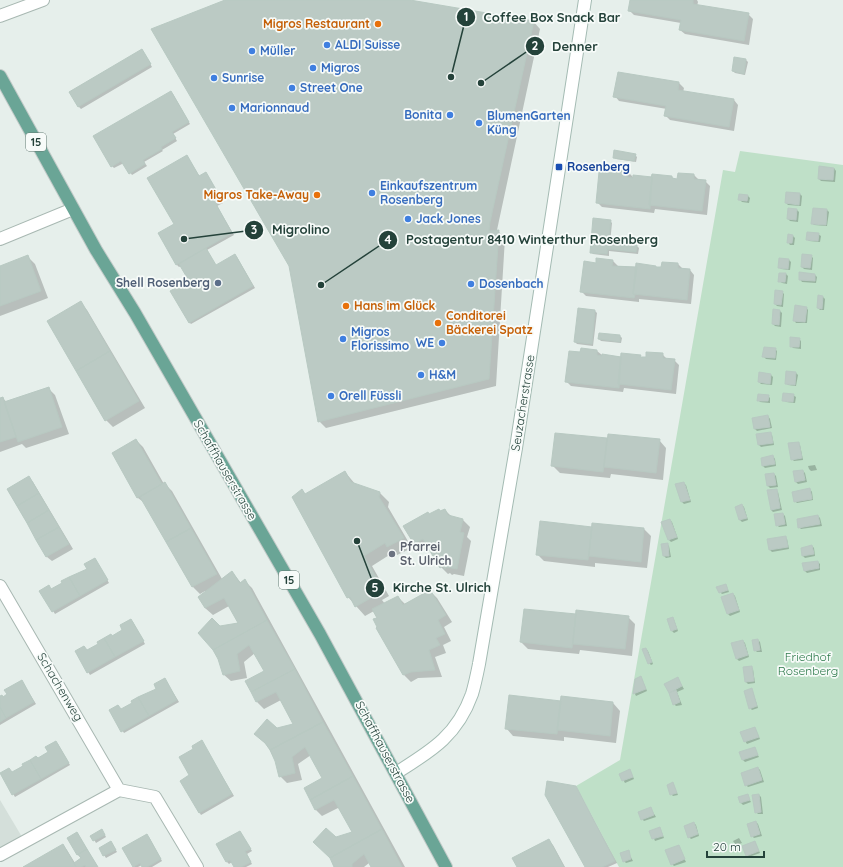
<svg xmlns="http://www.w3.org/2000/svg" width="843" height="867" viewBox="0 0 843 867" font-family="Quicksand,sans-serif">
	<style>
		.built { fill: #d4dfda }
		.green { fill: #bfe0c8 }
		.shadow { fill: #0003 }
		.building { fill: #bbcac4; stroke: #b8c9c2 }
		.lines { fill: none; stroke-linecap: round; stroke-linejoin: round }
		.minor-casing { stroke: #a8b8b2; stroke-width: 14 }
		.secondary-casing { stroke: #a4bbb3; stroke-width: 14 }
		.primary-casing { stroke: #c2cac8; stroke-width: 14 }
		.minor { stroke: #fff; stroke-width: 12 }
		.secondary { stroke: #fff; stroke-width: 12 }
		.primary { stroke: #6aa596; stroke-width: 12 }
		.food-dot { fill: #e8710a; stroke: #f7fbf9; stroke-width: 1.5 }
		.shop-dot { fill: #3f7fe0; stroke: #f7fbf9; stroke-width: 1.5 }
		.transit-dot { fill: #1a4fb4; stroke: #f7fbf9; stroke-width: 1.5 }
		.service-dot { fill: #5c6f8a; stroke: #f7fbf9; stroke-width: 1.5 }
		.worship-dot { fill: #6b7280; stroke: #f7fbf9; stroke-width: 1.5 }
		.labels { text-anchor: middle; stroke-width: 3.5; stroke-linejoin: round; paint-order: stroke }
		.shield { fill: #f7fbf9; stroke: #637a73; stroke-width: 1 }
		.shield-label { font-size: 11px; font-weight: bold; fill: #24423a }
		.food-label { font-size: 12px; font-weight: bold; fill: #c56008; stroke: #f7fbf9; text-anchor: end }
		.shop-label { font-size: 12px; font-weight: bold; fill: #366cbe; stroke: #f7fbf9; text-anchor: start }
		.transit-label { font-size: 12px; font-weight: bold; fill: #164399; stroke: #f7fbf9; text-anchor: start }
		.service-label { font-size: 12px; font-weight: bold; fill: #4e5e75; stroke: #f7fbf9; text-anchor: end }
		.street-label { font-size: 12px; fill: #24423a; stroke: #f7fbf9 }
		.worship-label { font-size: 12px; font-weight: bold; fill: #5b616d; stroke: #f7fbf9; text-anchor: start }
		.park-label { font-size: 12px; fill: #2d7a4b; stroke: #f7fbf9 }
		.leader { fill: none; stroke: #24423a; stroke-width: 1.5 }
		.callout-dot { fill: #24423a; stroke: #f7fbf9; stroke-width: 1.5 }
		.mark-label { font-size: 12px; text-anchor: middle; font-weight: bold; fill: #fff }
		.callout-label { font-size: 13px; text-anchor: middle; font-weight: bold; fill: #24423a; stroke: #f7fbf9; stroke-width: 3.5; stroke-linejoin: round; paint-order: stroke }
	</style>
	<rect width="100%" height="100%" fill="#e6efeb"/>
	<path class="built" d="M0,800L25,842L0,855Z"/>
	<path class="green" d="M740,151L843,165V867H619L576,786L620,760L723,170L735,172Z"/>
	<path class="shadow" d="M227,0H406L533,21L540,29L497,230V231H498L505,238L496,386L326,428L319,421L290,266Z
		M631,0H697L698,2L697,6L748,14L753,19L749,45L685,34L680,30L681,23L634,15L629,10Z
		M142,50L152,67L81,109L79,107L70,92Z
		M746,60L748,62L745,75L735,73L733,71Z
		M619,73L679,83L684,88L683,92L734,100L738,105L734,131L670,120L666,116L667,109L619,101L615,96Z
		M173,94L190,124L173,134L177,141L162,150L163,151L144,162L147,166L132,175L124,163L114,168L112,166Z
		M635,155L637,157L636,162L616,159L614,157Z
		M187,156L200,177L208,176L223,203L217,206L234,235L207,250L216,266L237,257L255,288L191,324L189,322L190,281L181,266L179,267L177,265L159,234L175,225Z
		M834,168L836,171L835,182L821,181L819,179Z
		M628,172L634,178L652,179L672,177L674,179L678,180L694,175L699,180L705,181L710,186L707,215L655,209L654,213L602,207L597,202L613,174Z
		M787,193L800,194L802,196L801,206L788,205L786,203Z
		M748,196L750,198L749,203L742,202L740,200Z
		M797,210L799,212L798,222L790,221L788,219Z
		M827,210L829,212L827,226L814,225L812,223Z
		M610,221L612,223L610,243L637,246L639,248L638,254L609,251V256L593,254L591,252Z
		M818,234L821,236L820,242L809,241L807,239Z
		M793,236L795,238L794,245H790L788,242Z
		M811,256L813,258L812,270L804,269L802,267Z
		M28,257L35,264L48,298L0,316V267Z
		M780,259L789,260L791,262L790,270L781,269L779,267Z
		M613,261L618,266L637,268L656,267L662,269L663,263L678,264L683,269L690,270L694,275L691,304L639,299V302L586,296L582,292L597,264Z
		M786,274L788,276L787,284L782,283L779,281Z
		M815,275L817,277L816,283L802,282L800,279Z
		M782,292L784,294L783,307L777,306L775,304Z
		M819,296L823,297L825,299L824,310H820L818,308Z
		M80,303L87,310L145,408L113,427L106,420Z
		M806,307L808,310L807,323H796L794,320Z
		M579,309L595,311L597,313L593,346L577,344L575,342Z
		M780,311L782,313L781,327L775,326L773,324Z
		M620,336L622,338L621,343L601,341L599,339Z
		M799,339L801,341V349L793,348L791,346Z
		M775,349L777,351L776,360L766,359L764,357Z
		M597,351L602,355L621,357L640,356L642,358L662,354L667,359L674,360L679,365L676,394L624,388L623,392L571,386L566,381L581,353Z
		M760,373L771,375L773,377L772,385L761,384L759,382Z
		M796,373L798,375L796,386L788,385L786,383Z
		M48,388L55,395L69,434L26,448L22,444L0,452V399L2,398L7,402Z
		M793,395L796,397L795,403L786,402L784,400Z
		M768,396L770,398V403L760,402L758,400Z
		M768,416L770,419L772,428L757,431L755,429L753,419Z
		M770,433L772,435L774,445L761,447L759,445L758,435Z
		M556,434L608,439L659,440L666,448L663,480L611,474L610,478L560,473L553,466Z
		M136,440L143,447L164,484H165L172,491L222,579L232,572L241,583L245,581L252,588L405,867H372L369,863L364,867H335L336,838L353,833L340,807L322,816L315,809L324,779L311,755L298,764L302,780L287,783L280,776L276,760L267,745L255,734L295,725L281,700L264,709L257,702L252,692L265,671L255,653L244,662L247,678L231,681L223,674L220,627L239,623L229,606L213,615L205,608L206,592L205,591L200,594L193,587L146,504L138,498L113,453Z
		M798,443L800,445L803,460L794,461L792,459Z
		M773,456L775,459L776,466L765,468L763,466Z
		M815,465L817,470L811,471L809,469L808,466Z
		M803,471L805,473L807,482L798,484L796,482Z
		M345,472L356,485L380,493L389,502L388,507L412,548L397,555L394,552L372,566L389,596L382,600L385,604L398,597L405,604L430,591L437,598L452,622L444,627L451,641L443,645L446,653L435,657L442,677L418,678L411,682L404,675L374,611L365,616L348,597L302,491L306,495Z
		M774,474L776,476L778,487L770,488L768,486Z
		M29,478L33,482L73,549L52,561L47,557L8,490Z
		M683,483L686,485L691,502L684,504L682,502L677,485Z
		M810,489L812,492L813,500L797,503L795,501Z
		M776,490L778,492L782,510L773,512L771,510Z
		M742,505L744,507L748,520L742,522L740,520L736,507Z
		M445,510L452,517L463,520L470,527L467,537L471,541L464,576L454,574L452,575L450,573L448,574L441,567L429,547L422,551L415,544L405,526Z
		M783,514L785,516L787,526L779,527L777,525Z
		M818,516L820,518L822,526L801,529L799,527Z
		M670,520L672,522L678,539L671,542L669,540L662,522Z
		M593,528L644,529L651,536L647,568L595,563V567L544,561L537,554Z
		M785,537L787,539L789,549L772,552L770,550Z
		M667,544L669,546L671,557L666,558L664,556Z
		M812,546L814,548L815,556L805,558L803,556Z
		M95,559L109,583L55,614L41,591L52,590L88,569Z
		M818,562L820,564V570L807,573L805,571Z
		M726,585L729,592L722,594L720,592Z
		M733,594L735,596L740,612L730,616L728,614Z
		M577,615L628,617L635,624L632,656L580,650L579,654L528,649L521,642Z
		M672,618L674,620L678,631L674,633L672,631Z
		M133,622L145,644L90,675L76,652L87,651L124,630Z
		M758,640L760,642L762,652H757L755,650Z
		M743,641L745,643L749,657L739,661L737,659Z
		M646,649L648,651L653,664L651,665L649,663Z
		M751,667L753,669L755,683L748,684L746,682L744,668Z
		M642,679L647,691L636,696L635,694L636,680Z
		M678,679L684,689L677,692L682,705L676,706L674,704L666,684Z
		M166,681L179,702L124,733L110,711L121,710L158,689Z
		M23,683L36,704L0,725V697L2,696L4,698Z
		M751,689L753,692L758,708L752,710L750,708Z
		M561,702L613,703L620,711L616,743L564,737V741L513,736L506,728Z
		M755,728L760,739L747,744L745,741Z
		M58,744L70,765L15,797L1,774L12,773L36,757L38,759L49,752Z
		M203,744L234,796L201,815L181,781L191,776Z
		M754,748L759,757L745,762L743,760Z
		M758,768L760,770L764,782L748,787L746,785Z
		M630,770L634,779L625,783L620,774Z
		M673,784L678,795L673,796L671,794Z
		M576,787L617,863L608,867H586Z
		M747,795L751,802L743,805L741,803Z
		M759,795L761,797L763,814H758L756,812Z
		M651,809L656,817L644,821L642,819Z
		M756,822L758,824L762,836L754,838L752,836Z
		M694,823L696,825L699,836L691,839L689,837Z
		M660,828L664,838L655,841L651,831Z
		M240,832L252,851L247,854L252,864L246,867H235L232,862L229,864L227,862Z
		M77,833L98,867H25L63,845L67,850L75,863L82,859L77,854Z
		M104,833L106,837L96,843L92,836Z
		M149,837L162,861L152,867H143L142,865L138,867H134Z
		M739,838L742,843L736,845L733,841Z
		M548,840L553,845L565,867H518Z
		M755,842L760,853L749,857L747,855Z
		M113,845L117,852L106,858L100,849Z
		M678,846L686,862L674,866L672,864Z
		M628,852L633,861L626,863L624,861Z"/>
	<path class="building" d="M225,0H410L534,21L490,222L489,231L499,230L489,379L318,422L289,266L151,29Z
		M630,0H693V4L749,13L744,41L679,30L681,20L628,11Z
		M142,49L151,64L78,107L69,92Z
		M734,57L746,59L744,74L732,71Z
		M618,72L679,82L678,90L734,99L729,127L664,116L666,106L613,97Z
		M171,91L189,122L172,132L176,138L161,147L162,149L143,160L145,164L129,174L121,161L111,167L93,136Z
		M614,150L636,154L634,161L613,158Z
		M187,155L199,176L206,172L222,200L216,204L232,233L176,265L158,233L174,224L147,178Z
		M819,166L834,168L833,180L818,179Z
		M612,169L628,171L627,177L633,178V175L652,177L650,209L596,203L599,172L612,173Z
		M678,173L694,174V179L706,180L702,211L649,205L652,177L651,178L652,174L672,176V178L677,179Z
		M786,192L800,193L799,205L785,203Z
		M739,194L748,195L747,201L738,200Z
		M788,208L797,209L796,220L787,219Z
		M813,208L827,209L826,225L811,224Z
		M593,218L611,220L607,254L590,253Z
		M807,232L819,233L818,241L806,240Z
		M788,234L793,235L792,243H787Z
		M608,242L637,245L636,252L607,249Z
		M206,248L216,265L235,254L253,286L189,323L170,291L189,281L179,264Z
		M802,254L812,255L810,268L801,267Z
		M28,255L41,291L0,306V266Z
		M596,258L613,260L612,266L637,267L633,294L635,295L634,298L580,292L584,261L596,263Z
		M779,258L789,259L788,269L778,268Z
		M662,262L678,263V268L690,269L687,300L633,294L636,263L656,266V267H661Z
		M799,272L815,274V281L799,280Z
		M779,273H786L785,282H778Z
		M775,290L783,291L781,305L774,304Z
		M818,295L823,296L822,309L817,308Z
		M81,301L110,351L76,371L47,321Z
		M795,305L807,307L805,322L793,321Z
		M578,308L595,310L592,344L574,342Z
		M773,309L780,310L779,325L772,324Z
		M599,333L620,335V342L598,339Z
		M790,337L800,338L799,347H790Z
		M764,347L776,348L775,358L762,357Z
		M581,348L597,350V355L602,356V354L621,357L619,388L565,382L569,351L580,352Z
		M110,351L139,401L105,421L76,371Z
		M646,352L663,353V358L675,359L671,390L618,384L621,353L641,355L640,357H646Z
		M786,371L796,372L795,385L785,384Z
		M759,372L771,374L770,384L758,382Z
		M49,387L62,427L18,442L4,402Z
		M783,393L794,394L793,402L782,401Z
		M758,394L769,395L768,401H757Z
		M3,397L16,437L0,442V398Z
		M768,415L770,427L754,429L752,418Z
		M771,432L773,443L758,445L756,434Z
		M555,433L607,438L603,472L551,466Z
		M608,434L660,439L656,473L604,467Z
		M136,439L162,484L137,498L112,453Z
		M799,442L802,458L791,460L788,443Z
		M773,455L775,464L762,466L761,458Z
		M803,470L805,480L795,482L793,471Z
		M345,471L351,482L380,492L379,497L404,538L387,547L385,543L364,556L381,586L373,590L376,595L355,607L350,597L347,598L292,497L302,489L305,494Z
		M774,473L776,485L767,486L765,474Z
		M29,476L39,493L17,506L7,489Z
		M165,482L191,528L166,542L140,497Z
		M684,482L690,500L681,502L675,484Z
		M810,488L812,499L794,502L792,492Z
		M777,489L780,508L771,510L767,490Z
		M39,493L49,510L27,523L17,506Z
		M742,504L747,518L739,520L735,507Z
		M439,509L440,511L445,509L448,515L463,519L460,532L464,533L457,569L447,567L445,569L443,566L440,568L423,539L414,544L403,526L428,512L429,514Z
		M49,510L59,527L36,540L27,523Z
		M783,513L785,524L776,526L774,514Z
		M818,515L820,524L798,528L797,519Z
		M670,519L677,537L668,540L661,522Z
		M540,521L592,527L588,560L536,555Z
		M592,523L644,528L641,562L589,556Z
		M59,527L69,544L46,557L36,540Z
		M191,528L217,574L192,587L166,542Z
		M786,536L788,547L769,550L767,539Z
		M668,543L669,556H663L661,544Z
		M812,545L814,554L802,556L801,548Z
		M95,558L108,580L80,596L69,577L87,569L84,564Z
		M818,561L819,568L804,571L802,563Z
		M232,571L240,583L245,579L267,620L213,650L198,633L212,618L220,626L238,623L224,598L205,608L198,597Z
		M69,577L80,596L52,612L39,591L49,585L51,589L62,583L61,581Z
		M726,584L728,590L719,593L716,587Z
		M430,590L446,615L438,620L445,634L436,638L440,645L429,650L435,670L411,672L403,675L376,628L377,627L373,619L377,618L372,609L398,596L403,605Z
		M733,593L739,610L727,614L721,597Z
		M524,609L576,614L572,648L520,642Z
		M576,610L629,616L625,649L573,644Z
		M673,617L677,629L671,631L667,619Z
		M131,619L144,641L115,657L104,638L111,634L112,636L122,630L120,625Z
		M267,620L295,669L251,692L245,681L264,671L249,645L237,654L240,671L223,675L218,659L213,650Z
		M104,638L115,657L87,673L75,651L84,646L87,650L98,644L97,642Z
		M758,639L760,650L754,651L752,640Z
		M743,640L748,655L736,659L731,643Z
		M646,648L652,662L648,664L642,649Z
		M752,666L754,681L745,682L743,667Z
		M295,669L323,722L270,750L265,743L254,734L267,719L277,728L293,724L276,692L256,702L251,692Z
		M641,676L646,689L633,694L635,679Z
		M678,677L682,686L669,693L664,684Z
		M165,678L177,700L149,716L138,697L156,689L154,684Z
		M22,680L34,702L6,718L0,707V696L2,695L3,697L7,694L4,690Z
		M752,688L757,706L749,709L744,691Z
		M676,690L680,702L673,705L669,693Z
		M509,695L561,701L557,734L505,729Z
		M561,696L613,702L610,736L557,730Z
		M138,697L149,716L121,732L109,710L118,705L121,709L132,703L131,701Z
		M0,707L6,718L0,722Z
		M323,722L353,776L310,800L304,788L322,778L305,747L292,757L295,773L279,777L275,761L270,750Z
		M755,727L759,737L744,742L740,732Z
		M202,740L232,794L199,813L180,781L189,775L179,757L193,749L192,746Z
		M56,741L69,763L41,779L30,760L36,756L38,758L48,752L45,747Z
		M755,747L758,755L742,760L739,752Z
		M30,760L41,779L12,795L0,773L9,768L12,772L23,766L22,764Z
		M758,767L762,780L745,786L741,773Z
		M630,769L633,777L622,781L619,774Z
		M353,776L382,829L330,858L313,842L326,828L336,837L352,832L334,800L315,810L310,800Z
		M547,781L576,786L615,861L602,867H585L545,795Z
		M673,782L677,793L670,795L667,785Z
		M748,794L750,800L740,803L738,797Z
		M759,794L761,812L755,813L752,795Z
		M651,807L654,815L641,820L638,812Z
		M756,821L760,834L751,837L747,824Z
		M694,822L698,834L688,838L684,826Z
		M660,827L663,836L652,839L649,831Z
		M102,829L105,835L93,841L90,836Z
		M382,829L402,867H371L364,854L352,864V867H334L330,858Z
		M240,831L251,849L245,851L251,862L241,867H234L230,860L226,862L216,844Z
		M77,832L87,849L77,855L67,838Z
		M147,834L161,859L147,867H142L140,863L133,867L122,848Z
		M549,839L564,867H517L512,858Z
		M111,841L116,850L103,856L99,848Z
		M755,841L759,851L746,856L742,846Z
		M63,844L76,867H23Z
		M679,845L685,859L671,865L665,850Z
		M87,849L98,867H86L85,865L81,867H76L74,863L81,858L78,854Z
		M629,850L631,859L623,862L620,853Z"/>
	<g class="lines">
		<g class="minor-casing">
			<path id="minor" d="M0,16L43,0
				M0,239L73,209
				M0,586L119,790L155,797L197,867
				M0,855L119,790"/>
		</g>
		<g class="secondary-casing">
			<path id="secondary" d="M396,773C431,751 457,736 472,694C475,684 477,674 479,664L516,448L585,0"/>
		</g>
		<g class="primary-casing">
			<path id="primary" d="M0,76L96,250L135,313L320,634L446,867"/>
		</g>
		<use href="#minor" class="minor"/>
		<use href="#secondary" class="secondary"/>
		<use href="#primary" class="primary"/>
	</g>
	<g class="food-dot">
		<circle cx="378" cy="24" r="4"/>
		<circle cx="317" cy="195" r="4"/>
		<circle cx="346" cy="306" r="4"/>
		<circle cx="438" cy="323" r="4"/>
	</g>
	<g class="shop-dot">
		<circle cx="327" cy="45" r="4"/>
		<circle cx="252" cy="51" r="4"/>
		<circle cx="313" cy="68" r="4"/>
		<circle cx="214" cy="78" r="4"/>
		<circle cx="292" cy="88" r="4"/>
		<circle cx="232" cy="108" r="4"/>
		<circle cx="450" cy="115" r="4"/>
		<circle cx="479" cy="123" r="4"/>
		<circle cx="372" cy="193" r="4"/>
		<circle cx="408" cy="219" r="4"/>
		<circle cx="471" cy="284" r="4"/>
		<circle cx="343" cy="339" r="4"/>
		<circle cx="442" cy="343" r="4"/>
		<circle cx="421" cy="375" r="4"/>
		<circle cx="331" cy="396" r="4"/>
	</g>
	<rect class="transit-dot" x="555" y="163" width="8" height="8" rx="2"/>
	<circle class="service-dot" cx="218" cy="283" r="4"/>
	<circle class="worship-dot" cx="392" cy="554" r="4"/>
	<g class="labels">
		<g class="shield">
			<rect x="26" y="133" width="20" height="18" rx="3"/>
			<rect x="279" y="571" width="20" height="18" rx="3"/>
		</g>
		<g class="shield-label">
			<text x="36" y="146">15</text>
			<text x="289" y="584">15</text>
		</g>
		<g class="food-label">
			<text x="370" y="28">Migros Restaurant</text>
			<text x="309" y="199">Migros Take-Away</text>
			<text x="354" y="310" text-anchor="start">Hans im Glück</text>
			<text x="446" y="320" text-anchor="start">Conditorei<tspan x="446" dy="14">Bäckerei Spatz</tspan></text>
		</g>
		<g class="shop-label">
			<text x="335" y="49">ALDI Suisse</text>
			<text x="260" y="55">Müller</text>
			<text x="321" y="72">Migros</text>
			<text x="222" y="82">Sunrise</text>
			<text x="300" y="92">Street One</text>
			<text x="240" y="112">Marionnaud</text>
			<text x="442" y="119" text-anchor="end">Bonita</text>
			<text x="487" y="120">BlumenGarten<tspan x="487" dy="14">Küng</tspan></text>
			<text x="380" y="190">Einkaufszentrum<tspan x="380" dy="14">Rosenberg</tspan></text>
			<text x="416" y="223">Jack Jones</text>
			<text x="479" y="288">Dosenbach</text>
			<text x="351" y="336">Migros<tspan x="351" dy="14">Florissimo</tspan></text>
			<text x="434" y="347" text-anchor="end">WE</text>
			<text x="429" y="379">H&amp;M</text>
			<text x="339" y="400">Orell Füssli</text>
		</g>
		<g class="transit-label">
			<text x="567" y="171">Rosenberg</text>
		</g>
		<g class="service-label">
			<text x="210" y="287">Shell Rosenberg</text>
		</g>
		<g class="street-label">
			<text transform="translate(523 403) rotate(-81)" y="4">Seuzacherstrasse</text>
			<text transform="translate(225 470) rotate(60)" y="4">Schaffhauserstrasse</text>
			<text transform="translate(60 687) rotate(59)" y="4">Schachenweg</text>
			<text transform="translate(385 752) rotate(62)" y="4">Schaffhauserstrasse</text>
		</g>
		<g class="worship-label">
			<text x="400" y="551">Pfarrei<tspan x="400" dy="14">St. Ulrich</tspan></text>
		</g>
		<g class="park-label">
			<text x="808" y="661">Friedhof<tspan x="808" dy="14">Rosenberg</tspan></text>
		</g>
	</g>
	<path class="leader" d="M451 77L466 17M481 83L535 46M184 239L254 230M321 285L388 240M357 541L375 588"/>
	<g class="callout-dot">
		<circle cx="451" cy="77" r="4"/>
		<circle cx="481" cy="83" r="4"/>
		<circle cx="184" cy="239" r="4"/>
		<circle cx="321" cy="285" r="4"/>
		<circle cx="357" cy="541" r="4"/>
		<circle cx="466" cy="17" r="10"/>
		<circle cx="535" cy="46" r="10"/>
		<circle cx="254" cy="230" r="10"/>
		<circle cx="388" cy="240" r="10"/>
		<circle cx="375" cy="588" r="10"/>
	</g>
	<g class="mark-label">
		<text x="466" y="21">1</text>
		<text x="535" y="50">2</text>
		<text x="254" y="234">3</text>
		<text x="388" y="244">4</text>
		<text x="375" y="592">5</text>
	</g>
	<g class="callout-label">
		<text x="552" y="22">Coffee Box Snack Bar</text>
		<text x="575" y="51">Denner</text>
		<text x="301" y="234">Migrolino</text>
		<text x="532" y="244">Postagentur 8410 Winterthur Rosenberg</text>
		<text x="442" y="592">Kirche St. Ulrich</text>
	</g>
	<path d="M707 851v6h57v-6" fill="none" stroke="#24423a" stroke-width="2"/>
	<text x="713" y="851" font-size="12" fill="#24423a" stroke="#f7fbf9" stroke-width="3" paint-order="stroke">20 m</text>
</svg>
